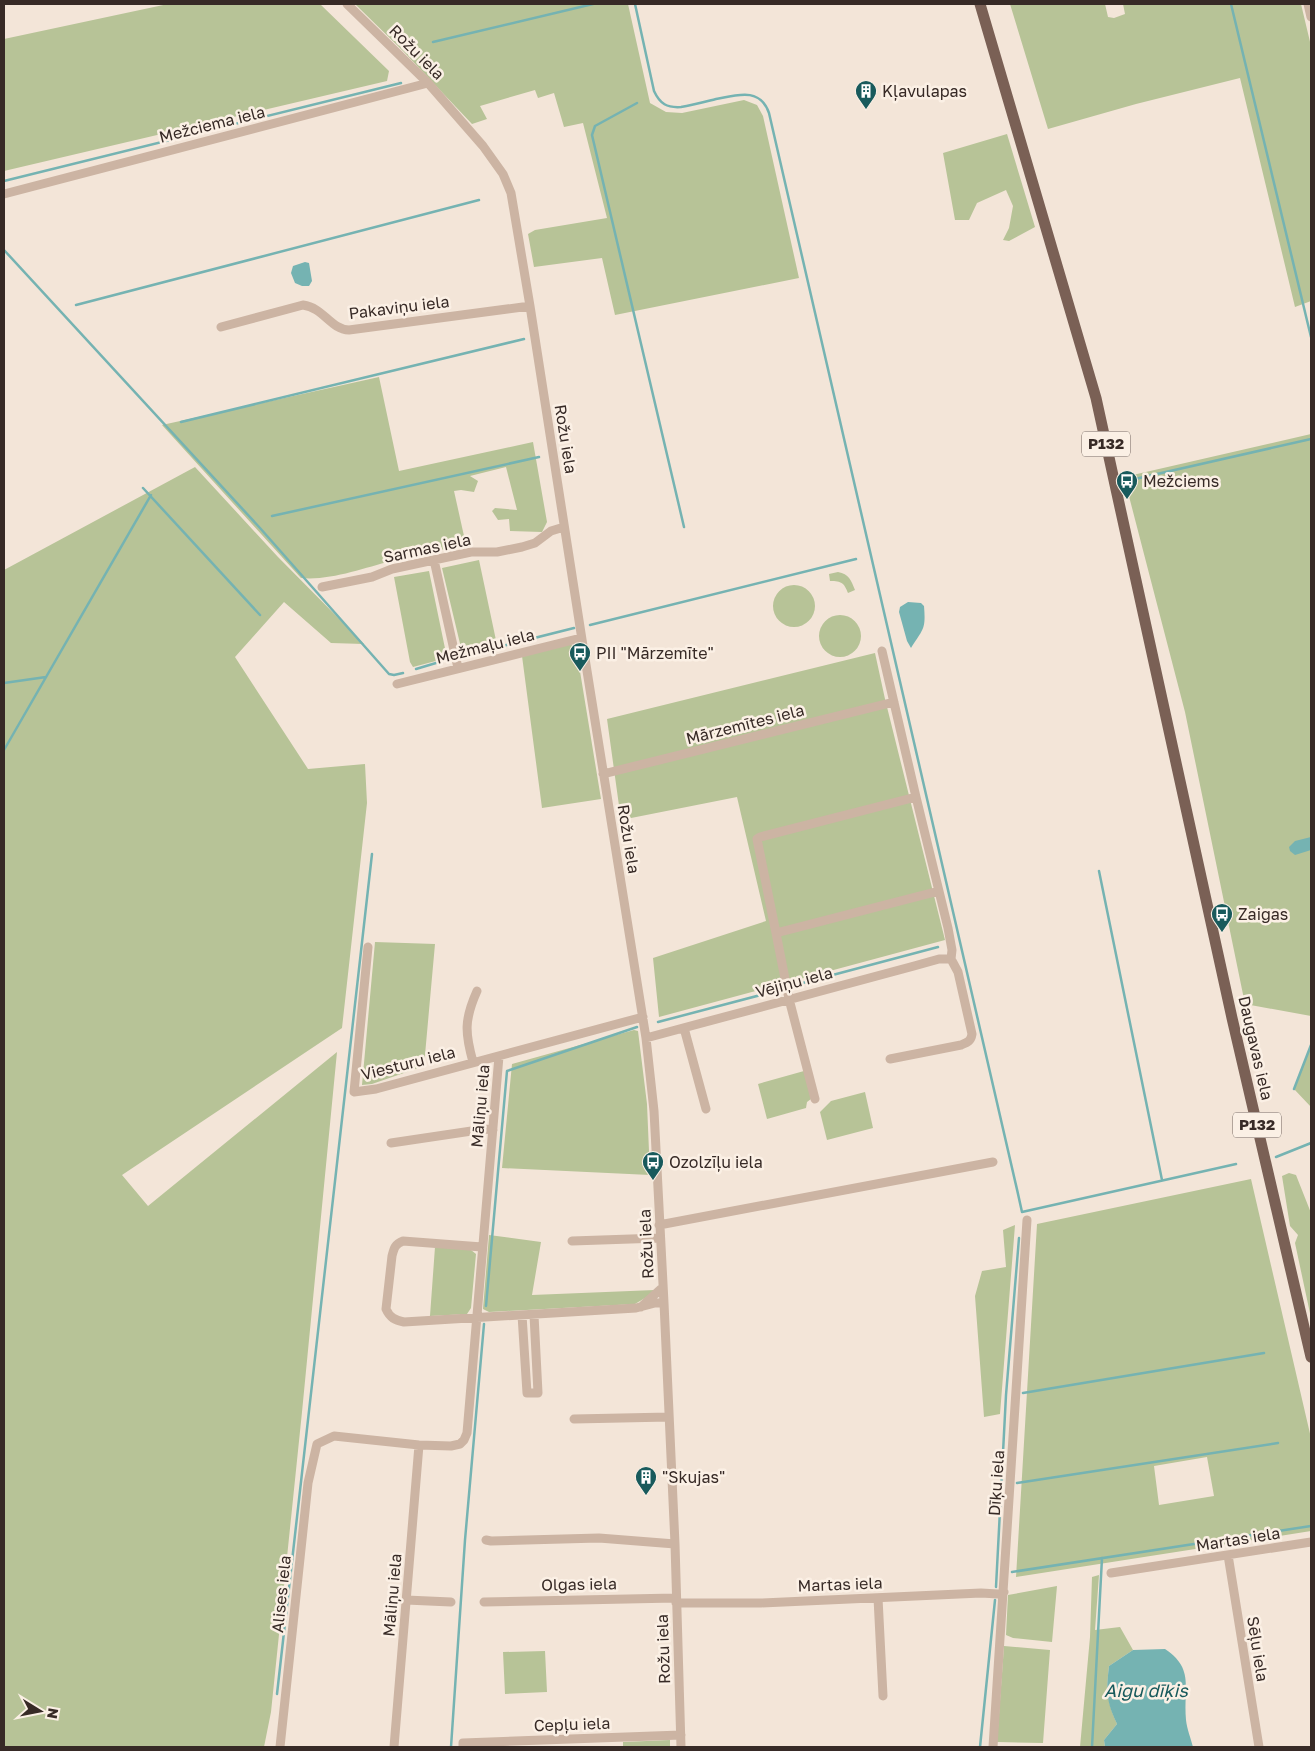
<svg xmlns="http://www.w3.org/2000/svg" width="1315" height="1751" viewBox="0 0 1315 1751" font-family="'Golos Text',sans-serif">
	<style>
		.green { fill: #b7c397; fill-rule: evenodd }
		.water { fill: #75b3b2 }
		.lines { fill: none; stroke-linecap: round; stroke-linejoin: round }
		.stream { stroke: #75b3b2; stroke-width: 2.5 }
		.minor { stroke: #ccb4a3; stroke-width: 9 }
		.major { stroke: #7a6055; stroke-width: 11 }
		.labels { text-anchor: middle; stroke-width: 5; stroke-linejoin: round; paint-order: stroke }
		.shield { fill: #fbf0e5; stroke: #72655f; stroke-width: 1 }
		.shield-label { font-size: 15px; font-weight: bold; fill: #372a26 }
		.street-label { font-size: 16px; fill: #372a26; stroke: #fbf0e5 }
		.poi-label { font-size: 16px; fill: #372a26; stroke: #fbf0e5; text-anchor: start }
		.water-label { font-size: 18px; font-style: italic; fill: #185a5c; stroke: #fbf0e5 }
	</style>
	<rect width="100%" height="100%" fill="#f3e5d8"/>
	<path class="green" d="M168,4H320L389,71L387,81L4,171V39Z
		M355,4H628L650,103L666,112L682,113L744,100L757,105L763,116L799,278L615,315L602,258L534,267L528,234L535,230L607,218L583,123L564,127L554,93L538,98L535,90L480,106L487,119L472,124L403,51Z
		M1010,4H1105L1108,17L1114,18L1125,14L1123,4H1301L1311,46V301L1295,307L1240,78L1136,104L1048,129Z
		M1007,134L1035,227L1009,241L1003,240L1009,228L1013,206L1006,190L977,203L969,220H955L943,153Z
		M379,377L399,471L533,442L547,522L542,532L510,531L509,519L498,520L492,511L495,508L517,510L506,467L470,476L478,481L474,492L461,490L454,491L466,545C441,550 415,554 391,561C364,568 329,581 301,578L162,425Z
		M1311,434V1016L1245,1004L1185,712L1124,477Z
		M195,467L278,557L364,644L331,643L284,602L235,657L308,769L365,764L367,803L342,1028L122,1175L148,1206L337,1052L302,1412L271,1712L264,1747H4V570Z
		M479,560L497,645L462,652L442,568Z
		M429,571L447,658L413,667L410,662L394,577Z
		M838,572C849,574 851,580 855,590L848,593C844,583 842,581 830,581L829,574Z
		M773 606a21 21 0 1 1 42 0a21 21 0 1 1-42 0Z
		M819 636a21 21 0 1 1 42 0a21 21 0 1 1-42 0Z
		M569,644L576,647L601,799L542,808L522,656Z
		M875,653L885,699L945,940L659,1017L653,958L766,921L737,797L621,820L607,719Z
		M375,942L435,944L424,1066L372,1084L362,1085Z
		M634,1030L638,1031L647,1104L650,1175L502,1168L512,1064Z
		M1311,1045V1107L1294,1089Z
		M804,1071L811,1099L807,1102L806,1108L767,1119L758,1084Z
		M865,1092L873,1128L827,1140L820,1112L831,1101Z
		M1289,1173L1296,1175L1311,1213V1318L1295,1243L1298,1235L1290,1226L1282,1176Z
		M1251,1179L1311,1438V1531L1016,1577L1037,1224ZM1207,1457L1214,1496L1159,1505L1154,1466Z
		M1015,1225L1000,1414L984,1417L975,1296L982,1271L1006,1267L1003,1230Z
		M489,1235L541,1242L532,1295L655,1290V1292L635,1304L489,1312L483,1309Z
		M435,1247L471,1250L476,1254L471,1308L467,1314L430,1316Z
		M1099,1575L1095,1630L1120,1627L1133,1650L1109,1666C1106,1690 1107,1702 1117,1724L1104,1740L1105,1747H1080L1090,1637L1092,1577Z
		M1057,1586L1052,1642L1013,1638L1006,1635L1008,1595Z
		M1004,1646L1050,1650L1043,1743L997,1742Z
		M545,1651L547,1692L505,1694L503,1652Z
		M670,1740V1747H623V1742Z"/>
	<path class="water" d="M305,262L309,263L312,281L309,286H302L295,283L291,273L293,266Z
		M908,602L921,603L924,606C926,630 923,629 911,648L907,641L899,612L900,607Z
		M1311,837V850L1295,855L1290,851L1289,847L1295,841Z
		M1165,1649C1195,1669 1183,1688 1186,1720C1187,1729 1191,1739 1193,1747H1105L1104,1740L1117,1724C1106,1701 1106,1691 1109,1666L1133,1650Z"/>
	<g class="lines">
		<path class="stream" d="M635,4L654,91C660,104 667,108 681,107C693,105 704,102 716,99C737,95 760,87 769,113C851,480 941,845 1022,1212L1236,1164
			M1231,4L1311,337
			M433,42L593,4
			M637,103L595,126L592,135L684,527
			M4,181L401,83
			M4,250L260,528L389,674L394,675L403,673
			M76,305L479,200
			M181,422L524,339
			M1135,479L1311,439
			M143,488L260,615
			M272,516L539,457
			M590,625L856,559
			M459,657L574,628
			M416,669L446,660
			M4,683L46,677
			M4,750L151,495
			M1099,871L1162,1180
			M795,985L938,947
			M658,1022L776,991
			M1294,1089L1311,1045
			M1276,1157L1311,1143
			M486,1306L507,1071L637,1027
			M1023,1393L1264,1353
			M1017,1483L1278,1443
			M1012,1572L1311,1526
			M996,1587L1006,1395L1019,1238
			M277,1694L372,854
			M451,1747L465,1540L484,1324
			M980,1747L995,1600
			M1092,1747L1102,1558"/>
		<path class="minor" d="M347,4L428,83L483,146L503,174L511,193L530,306L583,646L646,1038L654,1111L664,1303L675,1544L681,1747
			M1308,4L1311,17
			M4,194L428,83
			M221,327L303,305C324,308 330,329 349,330L530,306
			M434,560L458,668
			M322,587L372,577L392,569L471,552H497L522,547L535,543L551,531L564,527
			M882,651L916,797L948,928L952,950L951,959L958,972L972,1034C971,1041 968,1042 961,1045L890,1059
			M397,684L581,638
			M603,774L894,702
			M776,933L757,839L760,837L916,797
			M368,947L354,1092L376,1089L643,1017
			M684,1028L706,1109
			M646,1038L914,966L939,959H951
			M473,1062C465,1033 464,1020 477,991
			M815,1099L789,999L776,933L939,891
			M391,1143L485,1129L493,1130
			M659,1225L993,1162
			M572,1241L660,1238
			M482,1247L403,1241C395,1244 394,1248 392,1256L386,1309C390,1318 395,1320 404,1322L636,1308L655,1303H664
			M641,1307L663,1287
			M522,1315L527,1393H538L534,1315
			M574,1419L669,1417
			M486,1540L491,1541L599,1538L675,1544
			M1228,1555L1259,1747
			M1111,1573L1311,1542
			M878,1598L883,1696
			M406,1600L451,1602
			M484,1602L675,1598
			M676,1603H761L981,1593L998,1594L1004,1592
			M280,1747L308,1483L317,1444L334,1436L419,1445L451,1446L460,1444L464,1440L467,1433L499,1056
			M394,1747L419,1445
			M463,1747V1743L681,1735
			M993,1747L1027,1220"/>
		<path class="major" d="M980,4L1096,398L1232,1018L1311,1357"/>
	</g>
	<defs>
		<g id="building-pin" transform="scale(1.125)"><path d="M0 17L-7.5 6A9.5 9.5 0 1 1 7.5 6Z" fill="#185a5c" stroke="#fbf0e5"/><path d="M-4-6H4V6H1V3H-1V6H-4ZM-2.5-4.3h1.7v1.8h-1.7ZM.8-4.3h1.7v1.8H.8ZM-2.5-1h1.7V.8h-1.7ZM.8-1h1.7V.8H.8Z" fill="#fff"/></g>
		<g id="bus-pin" transform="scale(1.125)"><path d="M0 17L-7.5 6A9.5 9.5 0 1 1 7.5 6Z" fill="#185a5c" stroke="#fbf0e5"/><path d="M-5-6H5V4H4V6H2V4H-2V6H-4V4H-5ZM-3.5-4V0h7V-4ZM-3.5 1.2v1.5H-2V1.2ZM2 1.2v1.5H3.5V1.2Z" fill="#fff"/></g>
	</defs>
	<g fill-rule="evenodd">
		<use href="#building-pin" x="866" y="91"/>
		<use href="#bus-pin" x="1127" y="481"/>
		<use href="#bus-pin" x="580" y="653"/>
		<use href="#bus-pin" x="1222" y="914"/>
		<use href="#bus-pin" x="653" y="1162"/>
		<use href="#building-pin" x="646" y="1477"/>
	</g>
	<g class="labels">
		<g class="shield">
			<rect x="1082" y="431.5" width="48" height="25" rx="4"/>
			<rect x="1233" y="1112.5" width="48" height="25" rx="4"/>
		</g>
		<g class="shield-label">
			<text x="1106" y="449">P132</text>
			<text x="1257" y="1130">P132</text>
		</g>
		<g class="street-label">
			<text transform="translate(417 52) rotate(45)" y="6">Rožu iela</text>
			<text transform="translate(212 124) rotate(-14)" y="6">Mežciema iela</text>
			<text transform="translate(399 307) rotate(-7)" y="6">Pakaviņu iela</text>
			<text transform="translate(566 439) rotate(81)" y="6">Rožu iela</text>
			<text transform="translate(427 548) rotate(-12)" y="6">Sarmas iela</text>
			<text transform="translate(485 646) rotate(-14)" y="6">Mežmaļu iela</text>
			<text transform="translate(745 724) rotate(-14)" y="6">Mārzemītes iela</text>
			<text transform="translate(629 839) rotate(81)" y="6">Rožu iela</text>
			<text transform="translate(794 982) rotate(-15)" y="6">Vējiņu iela</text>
			<text transform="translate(1256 1048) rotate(77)" y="6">Daugavas iela</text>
			<text transform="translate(408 1063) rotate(-14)" y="6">Viesturu iela</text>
			<text transform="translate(480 1106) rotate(-85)" y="6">Māliņu iela</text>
			<text transform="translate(646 1244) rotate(-93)" y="6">Rožu iela</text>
			<text transform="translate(996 1483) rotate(-86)" y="6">Dīķu iela</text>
			<text transform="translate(1238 1539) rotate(-9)" y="6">Martas iela</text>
			<text transform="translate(579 1584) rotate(-1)" y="6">Olgas iela</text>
			<text transform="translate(840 1584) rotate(-2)" y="6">Martas iela</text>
			<text transform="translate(281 1594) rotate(-84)" y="6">Alises iela</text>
			<text transform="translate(392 1595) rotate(-85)" y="6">Māliņu iela</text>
			<text transform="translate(663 1649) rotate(-92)" y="6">Rožu iela</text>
			<text transform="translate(1258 1649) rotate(81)" y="6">Sēļu iela</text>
			<text transform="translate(572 1724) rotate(-2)" y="6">Cepļu iela</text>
		</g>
		<g class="poi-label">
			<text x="882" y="97">Kļavulapas</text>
			<text x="1143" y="487">Mežciems</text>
			<text x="596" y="659">PII "Mārzemīte"</text>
			<text x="1238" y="920">Zaigas</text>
			<text x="669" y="1168">Ozolzīļu iela</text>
			<text x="662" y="1483">"Skujas"</text>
		</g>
		<g class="water-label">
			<text x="1146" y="1697">Aigu dīķis</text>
		</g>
	</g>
	<rect width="1315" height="1751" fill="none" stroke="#372a26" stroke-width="10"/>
	<g transform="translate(40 1711) rotate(100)" stroke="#fbf0e5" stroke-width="4" paint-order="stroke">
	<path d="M0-4L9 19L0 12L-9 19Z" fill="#372a26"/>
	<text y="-8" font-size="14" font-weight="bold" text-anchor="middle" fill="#372a26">N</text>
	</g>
</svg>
